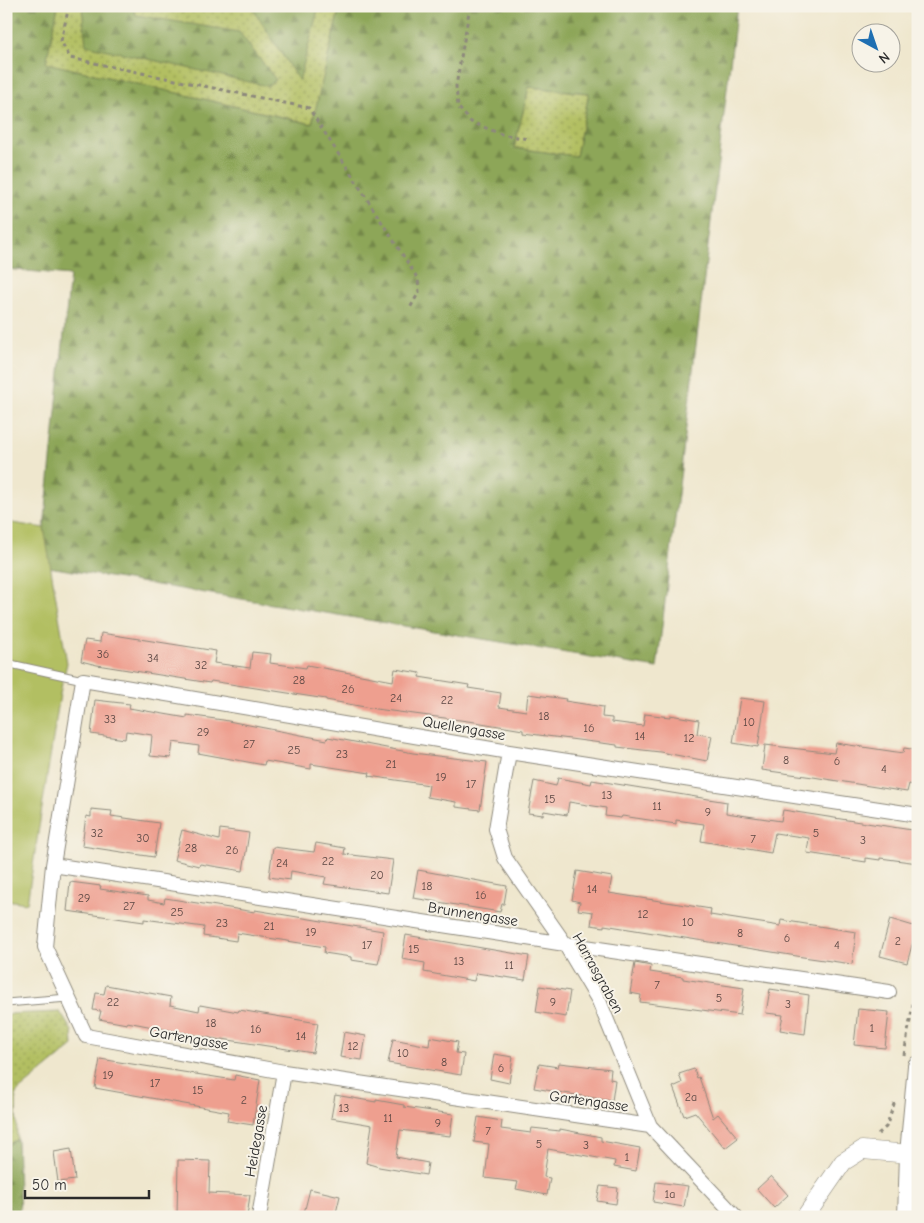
<svg xmlns="http://www.w3.org/2000/svg" width="924" height="1223" viewBox="0 0 924 1223" font-family="'Comic Neue',sans-serif">
	<style>
		.grass { fill: url(#grass-dots); stroke: #6e7546 }
		.forest { fill: url(#forest-firs); stroke: #5c6842; fill-rule: evenodd }
		.garden { fill: #b2bf62; stroke: #6e7546 }
		.building { fill: #ee9f8f }
		.lines { fill: none; stroke-linecap: round; stroke-linejoin: round }
		.service-casing { stroke: #8d897c; stroke-width: 9 }
		.minor-casing { stroke: #8d897c; stroke-width: 16 }
		.tertiary-casing { stroke: #8d897c; stroke-width: 19 }
		.secondary-casing { stroke: #8d897c; stroke-width: 22 }
		.path { stroke: #8d897c; stroke-width: 3; stroke-dasharray: 4 4; stroke-linecap: butt }
		.service { stroke: #fff; stroke-width: 7 }
		.minor { stroke: #fff; stroke-width: 14 }
		.tertiary { stroke: #fff; stroke-width: 18 }
		.secondary { stroke: #fff; stroke-width: 20 }
		.labels { text-anchor: middle; stroke-width: 4; stroke-linejoin: round; paint-order: stroke }
		.number-label { font-size: 12px; fill: #5c4844 }
		.street-label { font-size: 15px; fill: #2b2b2b; stroke: #f7f3e8 }
	</style>
	<defs>
		<pattern id="grass-dots" width="8" height="8" patternUnits="userSpaceOnUse" patternTransform="scale(1.25)"><rect width="8" height="8" fill="#b2bf62"/><path d="M2 2h.1M6 6h.1" fill="none" stroke="#919b51" stroke-width="1.8" stroke-linecap="round"/></pattern>
		<pattern id="forest-firs" width="22" height="20" patternUnits="userSpaceOnUse" patternTransform="scale(1.25)"><rect width="22" height="20" fill="#8da658"/><path d="M5 1l3.5 6h-7zM16 11l3.5 6h-7z" fill="#738749"/></pattern>
	</defs>
	<rect width="100%" height="100%" fill="#f7f3e8"/>
	<filter id="ink" filterUnits="userSpaceOnUse"><feTurbulence type="fractalNoise" baseFrequency=".02" numOctaves="2"/><feDisplacementMap in="SourceGraphic" scale="10" xChannelSelector="R" yChannelSelector="G"/><feConvolveMatrix kernelMatrix="1 2 1 2 8 2 1 2 1" color-interpolation-filters="sRGB"/></filter>
	<filter id="wash" filterUnits="userSpaceOnUse"><feTurbulence type="fractalNoise" baseFrequency=".0096" numOctaves="4" result="noise"/><feDisplacementMap in="SourceGraphic" scale="20" xChannelSelector="R" yChannelSelector="G"/><feGaussianBlur stdDeviation="1.12" result="paint"/><feColorMatrix in="noise" values="0 0 0 0 0 0 0 0 0 0 0 0 0 0 0 0 0 1.4 0 .05"/><feComposite in="paint" operator="in"/></filter>
	<g filter="url(#wash)">
		<rect width="100%" height="100%" fill="#efe7ce"/>
		<path class="grass" d="M58,6H340L313,124L45,63Z
			M529,87L589,93L576,156L514,148Z
			M60,1012L72,1031L73,1046L16,1093L17,1139L6,1146V1014Z"/>
		<path class="forest" d="M6,6H58L46,63L312,124L340,6H737L657,668L49,567L44,528L70,275L6,269ZM529,87L589,93L576,156L514,148Z
			M82,6H132L136,15L239,32L276,80L267,86L86,45Z
			M251,6H319L299,81Z
			M17,1139L20,1217H6V1146Z"/>
		<path class="garden" d="M6,522L44,528L67,663L61,688L27,903L6,900Z"/>
		<g id="blocks">
			<path class="building" d="M101,633L216,651L214,663L250,668L252,652L271,654L270,663L306,668L307,665L393,681L395,669L420,673L419,677L469,685L468,688L501,693L499,707L526,711L528,694L566,699L565,701L603,707L602,717L612,718V722L643,726L645,714L670,717V715L699,720L697,734L712,736L707,761L660,752L617,747V745L523,733V730L475,722L376,709L326,700V699L211,681L210,683L97,665L81,661L85,640L100,642Z
				M740,698L765,701L758,747L733,743Z
				M95,700L130,704L129,708L187,718V715L223,720L327,740L328,737L413,753L487,762L480,810L456,807V802L427,797L429,785L369,776L370,773L311,764V769L265,761L264,765L198,753L199,746L173,742L171,758L150,756L152,735L126,731L125,739L91,734Z
				M836,743L903,753L904,748L918,750V786L909,784L907,792L813,777L762,770L765,745L834,753Z
				M558,778L591,784L592,780L727,802L726,813L781,821L783,810L918,831V863L880,858V860L866,858V862L807,853L809,838L775,833L771,853L701,841L704,824L676,820V824L622,816L621,818L605,816L606,808L569,802L567,815L544,811L543,815L528,813L534,781L556,786Z
				M91,809L112,811L111,816L159,823L154,857L82,846L86,816L91,817Z
				M220,829L249,833L243,871L200,864L199,866L174,860L182,830L219,840Z
				M316,843L345,848L344,854L393,860L388,893L324,884L326,877L291,871L290,880L269,877L273,847L314,852Z
				M418,870L507,886L504,904H502L500,912L413,898Z
				M577,871L612,877L609,893L711,909L710,915L780,926L781,920L856,932L852,964L803,957L604,925V927L591,925L593,912L578,910L580,902L572,900Z
				M70,882L101,886L100,889L148,896V900L164,903L165,898L255,912V910L383,931L380,956L378,964L351,960V957L324,953L325,947L237,933L236,941L203,936L204,927L144,919V922L67,911Z
				M890,919L917,927L907,963L880,956Z
				M406,935L529,956L525,980L476,973L474,981L424,972L425,963L402,959Z
				M635,963L651,966L650,972L683,977V979L744,988L740,1015L640,1002L641,995L630,993Z
				M106,985L171,997L170,1005L199,1011L200,1005L238,1012L239,1010L318,1023L313,1053L222,1039L221,1040L127,1022V1024L99,1019L101,1011L93,1010L96,993L104,994Z
				M540,986L570,991L566,1017L536,1012Z
				M770,989L809,995L805,1034L780,1030L783,1015L766,1013Z
				M858,1009L889,1012L885,1048L854,1045Z
				M344,1032L366,1036L362,1060L340,1057Z
				M430,1037L458,1042L456,1053L464,1054L461,1075L388,1063L393,1039L429,1046Z
				M494,1054L513,1057L509,1083L490,1079Z
				M100,1059L234,1080L235,1075L260,1080L253,1125L227,1121L229,1112L95,1088Z
				M559,1063L611,1069L610,1079L615,1080L612,1101L534,1088L539,1064L558,1067Z
				M694,1069L697,1078L699,1077L713,1118L718,1114L738,1138L725,1148L695,1112L684,1116L673,1087L682,1083L679,1074Z
				M335,1095L376,1102V1100L404,1105V1107L453,1114L450,1136L400,1130L396,1157L428,1163L426,1175L379,1167L366,1163L372,1125L331,1118Z
				M478,1117L502,1121L501,1129L531,1133L532,1128L560,1131V1129L601,1137V1141L640,1148L636,1171L614,1167L615,1161L548,1149L544,1177L550,1178L547,1195L516,1189L518,1182L485,1178L489,1144L474,1142Z
				M71,1149L75,1180L58,1182L54,1152Z
				M178,1160L210,1161L209,1193L250,1195L247,1217H177Z
				M771,1176L788,1195L774,1208L757,1189Z
				M656,1182L688,1186L684,1207L653,1202Z
				M600,1186L618,1188L616,1204L597,1201Z
				M310,1189L340,1196L335,1217H303Z"/>
		</g>
	</g>
	<g filter="url(#ink)">
		<use href="#blocks" fill-opacity="0" stroke="#8d897c" stroke-width="1"/>
		<g class="lines">
			<g class="service-casing">
				<path id="service" d="M6,663L83,680
					M6,1003L68,998"/>
			</g>
			<g class="minor-casing">
				<path id="minor" d="M509,752L496,829L505,858L565,944L599,1001L650,1126L736,1217
					M53,865L565,944L889,992
					M650,1126L284,1072L86,1036L45,947L53,865L83,680L509,752L918,815
					M259,1217L284,1072"/>
			</g>
			<g class="tertiary-casing">
				<path id="tertiary" d="M805,1217L843,1162L862,1150L910,1154"/>
			</g>
			<g class="secondary-casing">
				<path id="secondary" d="M908,1217L910,1154L918,1066"/>
			</g>
			<path class="path" d="M69,6L61,41L70,58L309,108L418,279L419,292L410,308
				M470,6L456,86L458,107L471,122L501,134L528,139
				M904,1055L918,975
				M878,1134L886,1127L895,1101"/>
			<use href="#service" class="service"/>
			<use href="#minor" class="minor"/>
			<use href="#tertiary" class="tertiary"/>
			<use href="#secondary" class="secondary"/>
		</g>
	</g>
	<g class="labels">
		<g class="number-label">
			<text x="103" y="658">36</text>
			<text x="153" y="662">34</text>
			<text x="201" y="669">32</text>
			<text x="299" y="684">28</text>
			<text x="348" y="693">26</text>
			<text x="396" y="702">24</text>
			<text x="447" y="704">22</text>
			<text x="544" y="720">18</text>
			<text x="110" y="723">33</text>
			<text x="749" y="726">10</text>
			<text x="589" y="732">16</text>
			<text x="203" y="736">29</text>
			<text x="640" y="740">14</text>
			<text x="689" y="742">12</text>
			<text x="249" y="748">27</text>
			<text x="294" y="754">25</text>
			<text x="342" y="758">23</text>
			<text x="786" y="764">8</text>
			<text x="837" y="765">6</text>
			<text x="391" y="768">21</text>
			<text x="884" y="773">4</text>
			<text x="441" y="781">19</text>
			<text x="471" y="788">17</text>
			<text x="607" y="799">13</text>
			<text x="550" y="803">15</text>
			<text x="657" y="810">11</text>
			<text x="708" y="816">9</text>
			<text x="97" y="837">32</text>
			<text x="816" y="837">5</text>
			<text x="143" y="842">30</text>
			<text x="753" y="843">7</text>
			<text x="863" y="844">3</text>
			<text x="191" y="852">28</text>
			<text x="232" y="854">26</text>
			<text x="328" y="865">22</text>
			<text x="282" y="867">24</text>
			<text x="377" y="879">20</text>
			<text x="427" y="890">18</text>
			<text x="592" y="893">14</text>
			<text x="481" y="899">16</text>
			<text x="84" y="902">29</text>
			<text x="129" y="910">27</text>
			<text x="177" y="916">25</text>
			<text x="643" y="918">12</text>
			<text x="688" y="926">10</text>
			<text x="222" y="927">23</text>
			<text x="269" y="930">21</text>
			<text x="311" y="936">19</text>
			<text x="740" y="937">8</text>
			<text x="787" y="942">6</text>
			<text x="898" y="945">2</text>
			<text x="367" y="949">17</text>
			<text x="837" y="949">4</text>
			<text x="414" y="953">15</text>
			<text x="459" y="965">13</text>
			<text x="509" y="969">11</text>
			<text x="657" y="989">7</text>
			<text x="719" y="1002">5</text>
			<text x="113" y="1006">22</text>
			<text x="553" y="1006">9</text>
			<text x="788" y="1008">3</text>
			<text x="211" y="1027">18</text>
			<text x="872" y="1032">1</text>
			<text x="256" y="1033">16</text>
			<text x="301" y="1040">14</text>
			<text x="353" y="1050">12</text>
			<text x="403" y="1057">10</text>
			<text x="444" y="1066">8</text>
			<text x="501" y="1072">6</text>
			<text x="108" y="1079">19</text>
			<text x="155" y="1087">17</text>
			<text x="198" y="1094">15</text>
			<text x="691" y="1101">2a</text>
			<text x="244" y="1104">2</text>
			<text x="344" y="1112">13</text>
			<text x="388" y="1122">11</text>
			<text x="438" y="1127">9</text>
			<text x="488" y="1135">7</text>
			<text x="539" y="1148">5</text>
			<text x="586" y="1149">3</text>
			<text x="627" y="1161">1</text>
			<text x="670" y="1198">1a</text>
		</g>
		<g class="street-label">
			<text transform="translate(464 728) rotate(10)" y="5">Quellengasse</text>
			<text transform="translate(473 914) rotate(9)" y="5">Brunnengasse</text>
			<text transform="translate(598 973) rotate(61)" y="5">Harrasgraben</text>
			<text transform="translate(189 1038) rotate(10)" y="5">Gartengasse</text>
			<text transform="translate(589 1101) rotate(8)" y="5">Gartengasse</text>
			<text transform="translate(256 1141) rotate(-80)" y="5">Heidegasse</text>
		</g>
	</g>
	<rect width="924" height="1223" fill="none" stroke="#f7f3e8" stroke-width="25"/>
	<g transform="translate(876 48) rotate(140)"><circle r="24" fill="#f7f3e8" stroke="#a5a39c"/>
	<path d="M0-4L9 19L0 12L-9 19Z" fill="#1f6fb2"/>
	<text y="-8" font-size="14" font-weight="bold" text-anchor="middle" fill="#2b2b2b">N</text>
	</g>
	<path d="M25 1190v8h124v-8" fill="none" stroke="#2b2b2b" stroke-width="2.5"/>
	<text x="32" y="1190" font-size="15" fill="#2b2b2b" stroke="#f7f3e8" stroke-width="4" paint-order="stroke">50 m</text>
</svg>
